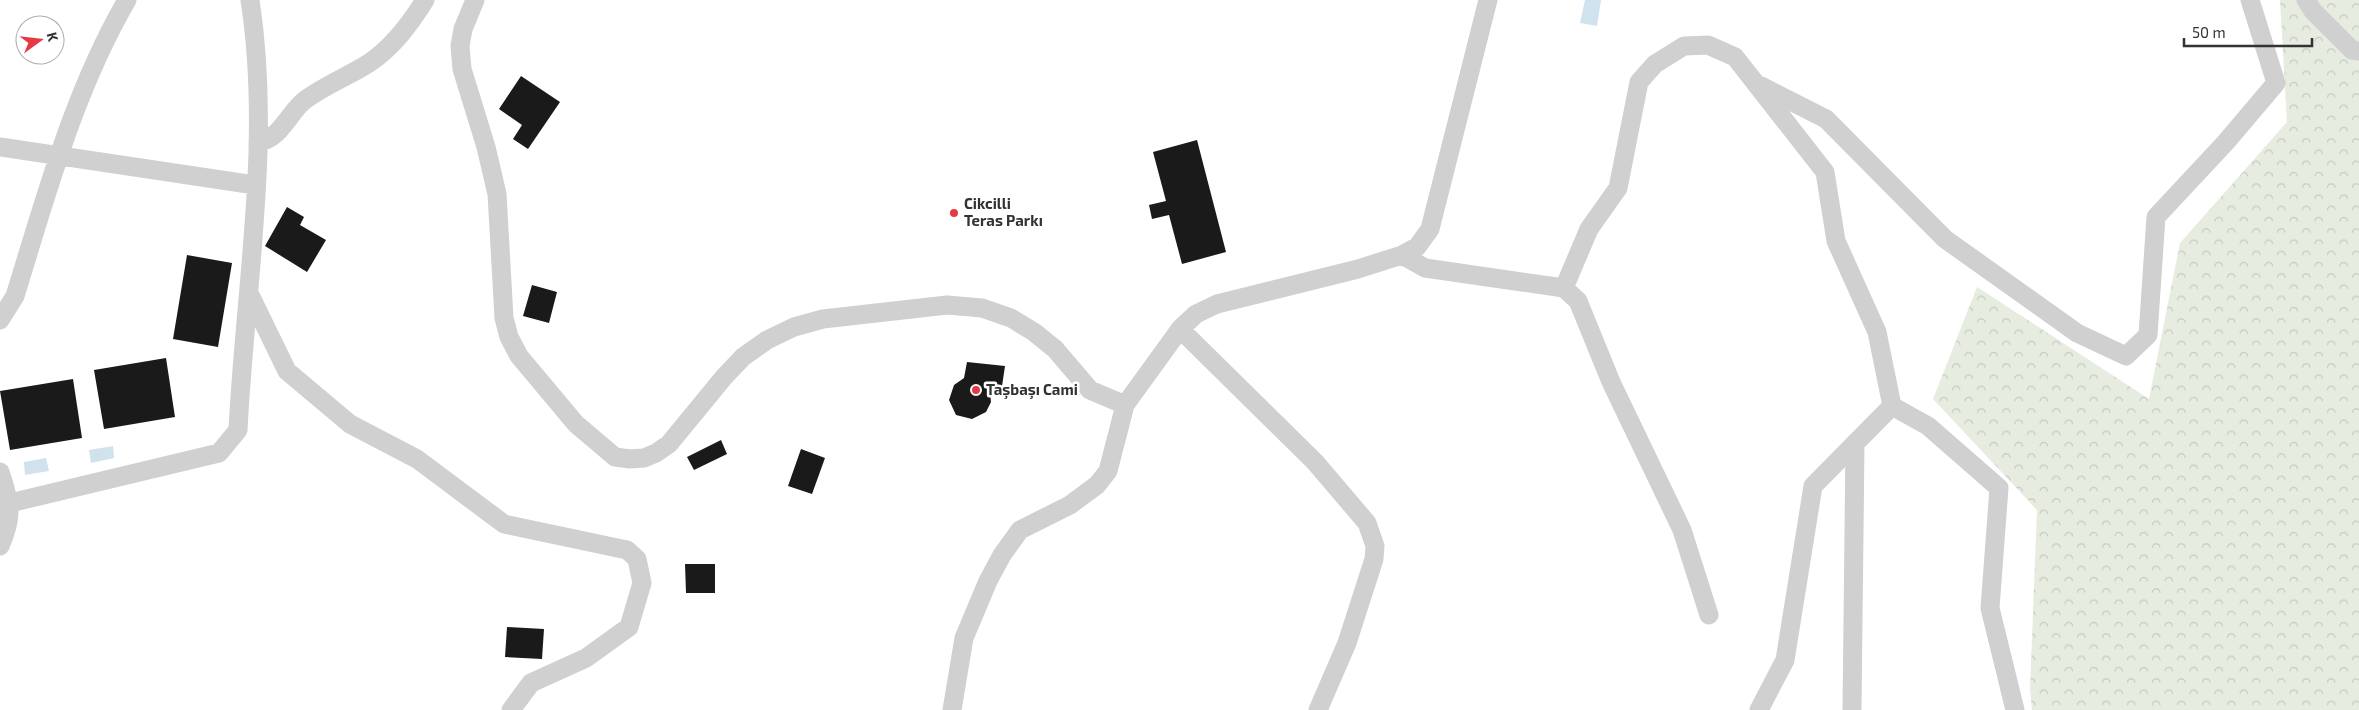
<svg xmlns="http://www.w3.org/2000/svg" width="2359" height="710" viewBox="0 0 2359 710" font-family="'Exo 2',sans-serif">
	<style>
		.forest { fill: url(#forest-crowns) }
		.water { fill: #cfe2ee }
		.building { fill: #1a1a1a }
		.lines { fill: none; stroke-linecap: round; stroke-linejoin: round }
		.street { stroke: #d0d0d0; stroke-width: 19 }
		.poi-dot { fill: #e63946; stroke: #fff; stroke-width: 2 }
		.labels { text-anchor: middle; stroke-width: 5; stroke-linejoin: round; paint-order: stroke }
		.poi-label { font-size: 15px; font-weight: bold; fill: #333; stroke: #fff; text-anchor: start }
	</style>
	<defs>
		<pattern id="forest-crowns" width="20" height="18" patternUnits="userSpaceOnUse" patternTransform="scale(1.25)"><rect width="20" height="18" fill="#e6ecdf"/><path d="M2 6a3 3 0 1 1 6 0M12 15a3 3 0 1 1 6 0" fill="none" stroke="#c6cbc0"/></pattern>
	</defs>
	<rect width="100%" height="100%" fill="#fff"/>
	<path class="forest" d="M2280,0H2359V710H2032L2030,689L2037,510L1933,399L1977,287L2149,399L2180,243L2287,122Z"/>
	<path class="water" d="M1585,0H1601L1597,26L1580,23Z
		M113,446L114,458L91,463L89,450Z
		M46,458L49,471L25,475L24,462Z"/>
	<path class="building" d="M521,76L560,102L528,149L513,139L522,125L499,109Z
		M1197,140L1226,252L1182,264L1169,215L1152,219L1149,205L1166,201L1153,152Z
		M287,207L304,217L300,225L326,240L307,272L265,246Z
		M187,255L232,263L218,347L173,339Z
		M532,285L557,292L549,323L523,316Z
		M166,358L175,417L104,429L94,370Z
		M967,362L1005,366L1001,393L990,391L991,402L986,412L972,419L956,415L949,400L954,385L964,378Z
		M73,379L82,438L10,450L0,391Z
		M721,440L727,454L694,470L687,457Z
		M801,449L825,458L812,494L788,486Z
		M685,564H715V593H686Z
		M507,627L544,629L542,659L505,657Z"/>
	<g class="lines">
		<path class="street" d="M475,0L463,29L460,46L462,69L486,147L497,194L504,318L509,337L519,356L576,424L615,457L630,459L644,458L656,453L669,444L724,377L743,357L767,340L794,327L823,319L947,305L982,308L1011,318L1034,332L1055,349L1090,390L1125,405
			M2306,0L2313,11L2352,50L2359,51
			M1761,86L1826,119L1945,239L2077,333L2126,356L2148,335L2156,217L2226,142L2276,83L2250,0
			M258,142C280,140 289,112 305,100C325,85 349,76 369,63C393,47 410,24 425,0
			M0,147L255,185
			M1402,255L1425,268L1564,288L1578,301L1611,382L1682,530L1709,615
			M1564,288L1589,229L1618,188L1639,82L1655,64L1684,46L1708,45L1735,57L1825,172L1836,241L1877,332L1892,406L1928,426L1999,488L1990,608L2015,710
			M249,293L287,371L350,424L417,459L504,524L627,550L637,559L642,583L629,627L586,658L531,683L511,710
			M0,320L15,296C46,196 74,91 127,0
			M1180,329L1315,462L1367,523L1375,546L1374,559L1347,643L1318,710
			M0,472C10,502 14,515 0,546
			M10,503L219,453L238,430C245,287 272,142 250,0
			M952,710L964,638L988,581L1002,555L1020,530L1070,505L1097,485L1108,471L1125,405L1180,329L1196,314L1217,304L1358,269L1402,255L1417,247L1430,229L1488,0
			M1759,710L1785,660L1813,486L1892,406
			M1852,710L1855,443"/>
	</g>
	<g class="poi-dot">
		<circle cx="954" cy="213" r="5"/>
		<circle cx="976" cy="390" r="5"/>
	</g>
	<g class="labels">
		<g class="poi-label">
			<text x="964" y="209">Cikcilli<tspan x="964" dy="17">Teras Parkı</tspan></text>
			<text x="986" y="395">Taşbaşı Cami</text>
		</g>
	</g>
	<g transform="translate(40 40) rotate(75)"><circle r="24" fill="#ffffff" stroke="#adadad"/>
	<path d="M0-4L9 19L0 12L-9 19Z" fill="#e63946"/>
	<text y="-8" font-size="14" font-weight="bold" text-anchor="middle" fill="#333333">K</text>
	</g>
	<path d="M2184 38v8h128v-8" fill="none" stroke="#333333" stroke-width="2.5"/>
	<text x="2192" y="38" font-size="15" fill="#333333" stroke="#ffffff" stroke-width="4" paint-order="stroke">50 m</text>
</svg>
